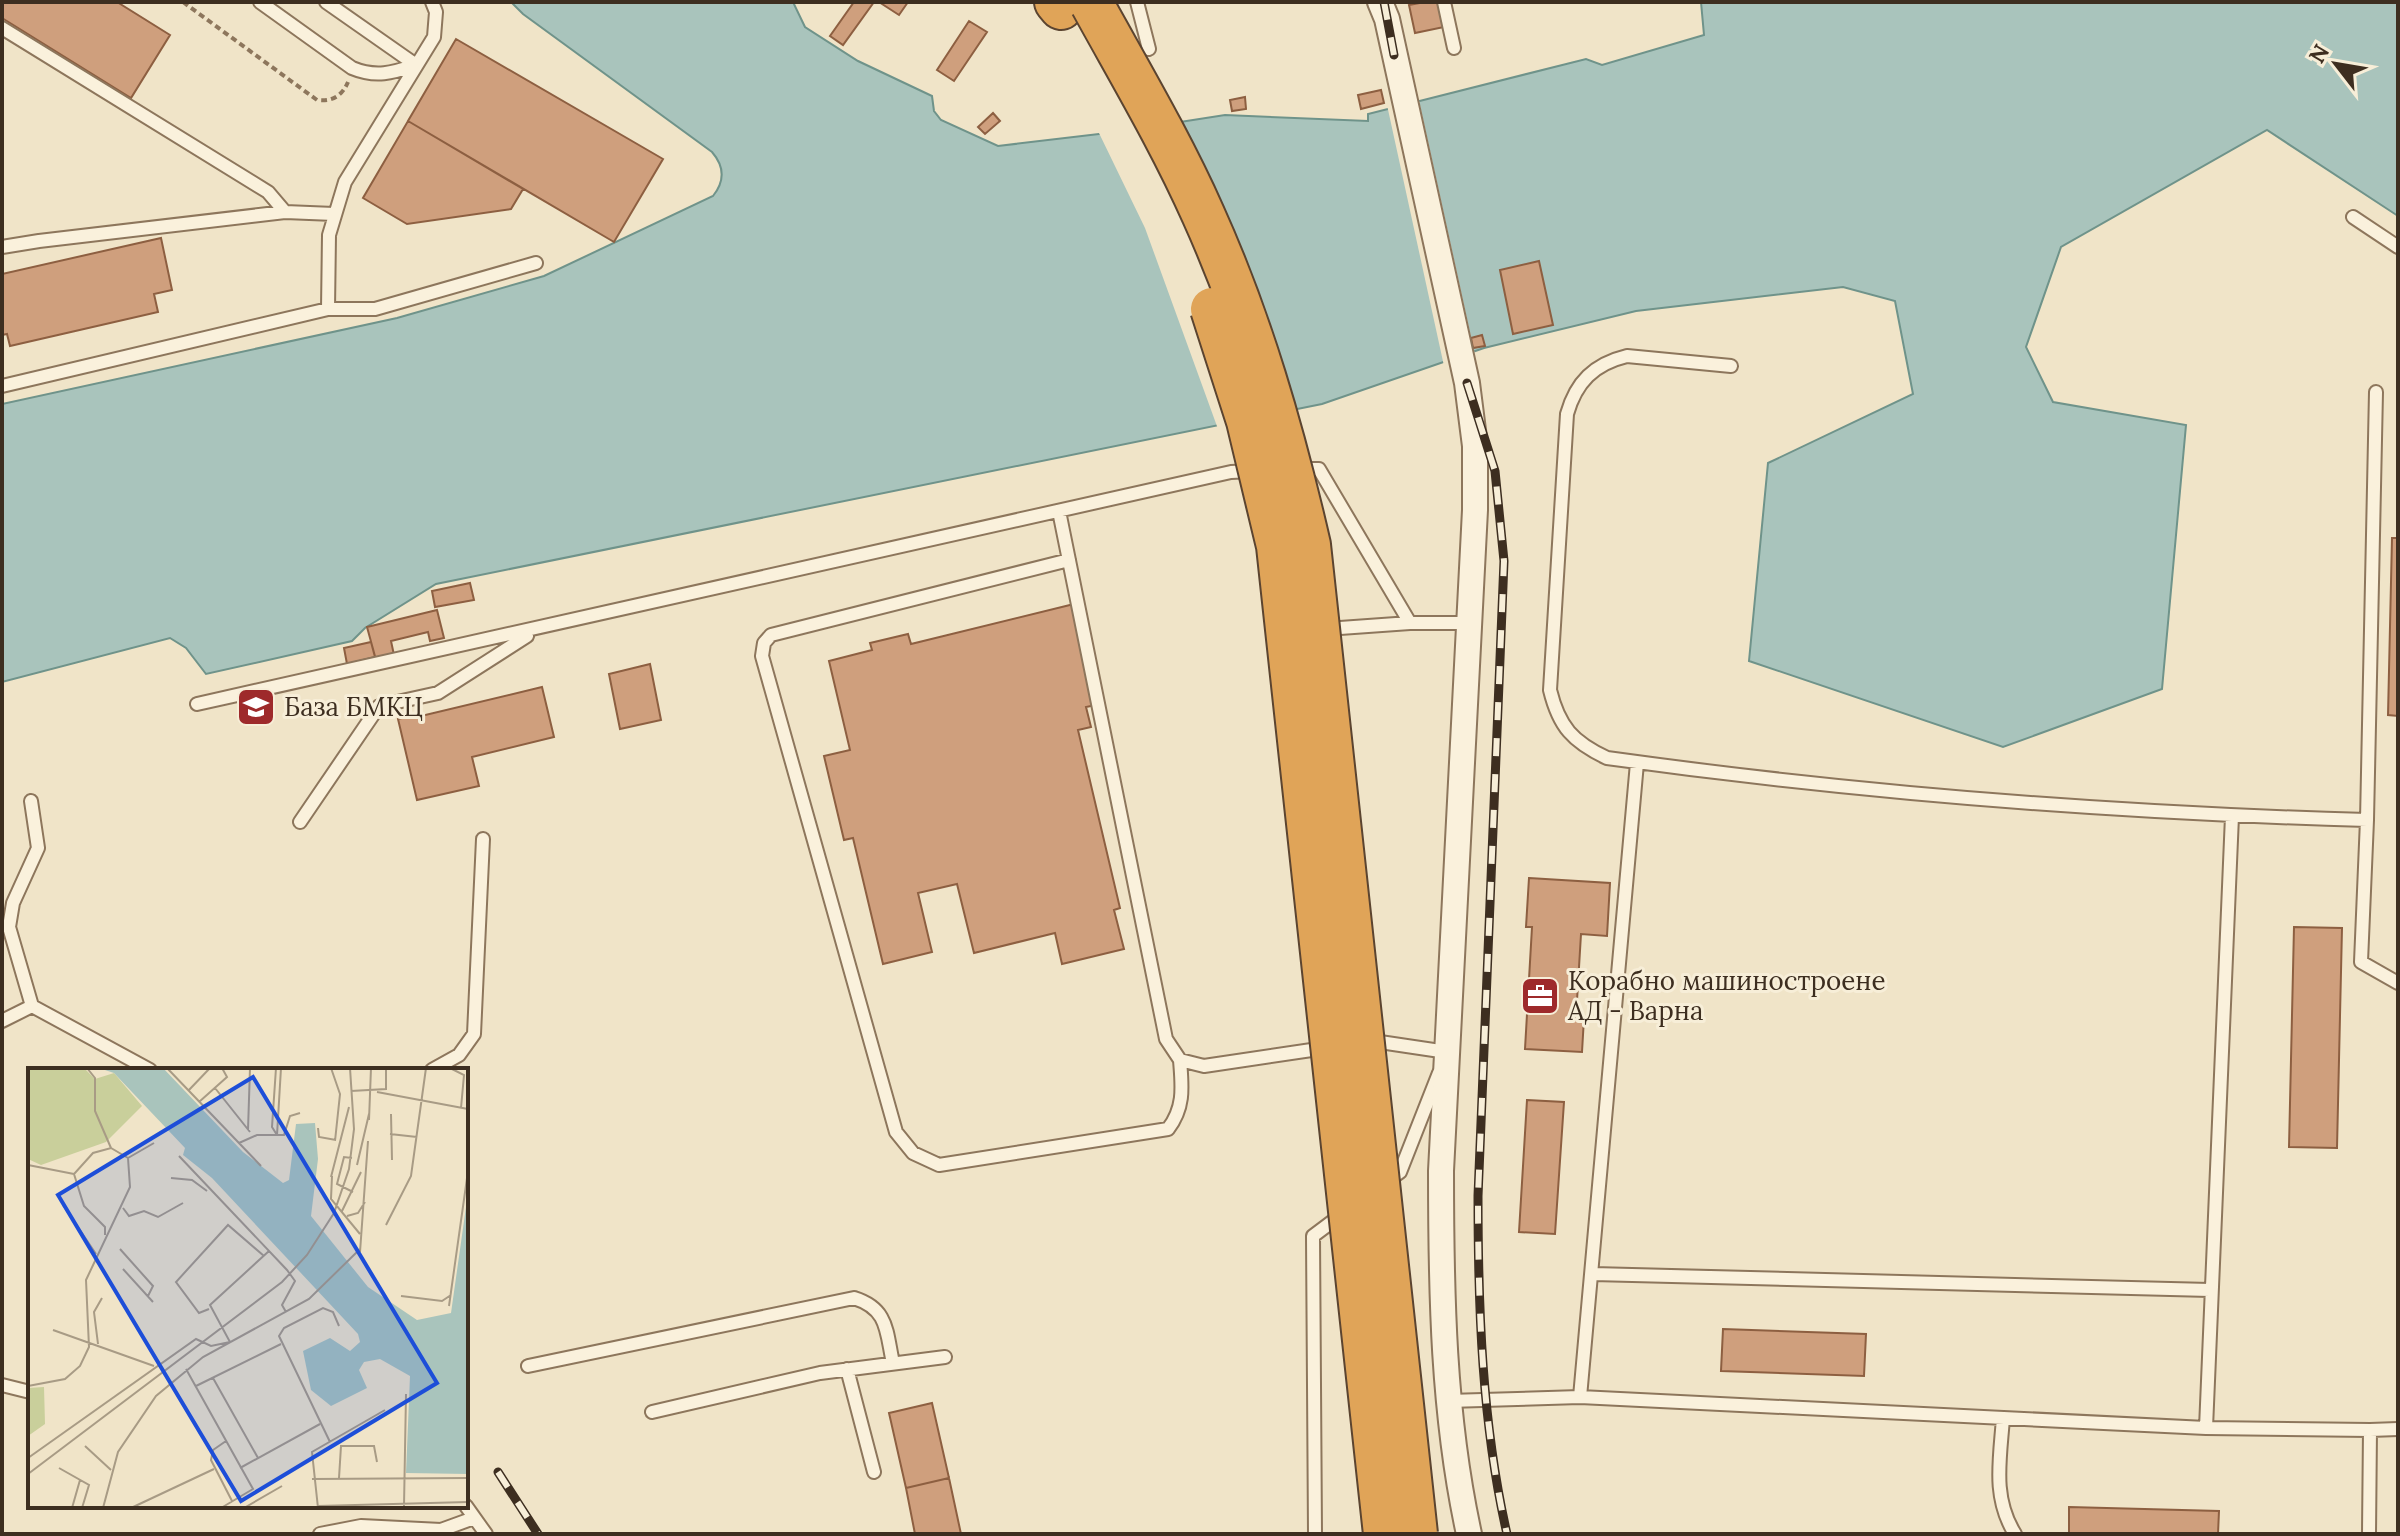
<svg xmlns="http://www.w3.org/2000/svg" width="2400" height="1536" viewBox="0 0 2400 1536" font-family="Lora,serif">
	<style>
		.water { fill: #a9c4bc; stroke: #6f938a; stroke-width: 2 }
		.pier { fill: #f0e4c8 }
		.building { fill: #cf9f7d; stroke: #8d5f41; stroke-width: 2 }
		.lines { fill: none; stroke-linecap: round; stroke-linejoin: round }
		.lane-casing { stroke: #8d765c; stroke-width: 16 }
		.street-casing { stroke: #8d765c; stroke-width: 28 }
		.highway-casing { stroke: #5b4430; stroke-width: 46 }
		.path { stroke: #8d765c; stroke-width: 4; stroke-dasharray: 6 4; stroke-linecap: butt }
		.lane { stroke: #faf1dc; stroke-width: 12 }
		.street { stroke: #faf1dc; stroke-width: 24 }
		.highway { stroke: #e0a458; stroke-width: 42 }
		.rail-casing { stroke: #3d2e20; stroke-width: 9 }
		.rail { stroke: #f7eed8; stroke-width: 6; stroke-dasharray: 18; stroke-linecap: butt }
		.highway-bridge-casing { stroke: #5b4430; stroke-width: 46; stroke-linecap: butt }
		.highway-bridge { stroke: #e0a458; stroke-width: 42 }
		.labels { text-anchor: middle; stroke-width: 6; stroke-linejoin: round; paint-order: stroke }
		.poi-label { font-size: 26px; fill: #3d2e20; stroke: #f7eed8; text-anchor: start }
		.inset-road { fill: none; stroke: #a89b85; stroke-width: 2 }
		.view { fill: #1d4ed8; fill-opacity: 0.15; stroke: #1d4ed8; stroke-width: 4 }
		.inset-edge { fill: none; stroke: #3d2e20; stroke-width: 4 }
	</style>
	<rect width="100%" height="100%" fill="#f0e4c8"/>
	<path class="water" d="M511,2H793L805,27L858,61L932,96L934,111L941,120L998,146L1116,132L1225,115L1368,121V114L1586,59L1602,65L1704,35L1701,2H2398V216L2267,130L2061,247L2026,347L2053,402L2186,425L2162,689L2003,747L1749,661L1768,463L1913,394L1895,301L1843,287L1636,311L1484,348L1322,404L436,584L365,628L352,641L206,674L186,648L170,638L2,682V404L397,318L544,276L713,196C725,181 725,167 712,152L523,14Z"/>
	<path class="pier" d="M1418,96L1475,355L1444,366L1387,105Z
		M1170,119L1296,414L1218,429L1145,228L1098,131Z"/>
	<path class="building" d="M2,2H117L170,35L131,98L2,18Z
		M854,2H874L843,45L830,36Z
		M879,2H908L899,15Z
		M1425,2H1439L1444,27L1415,33L1409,5Z
		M969,21L987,32L954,81L937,70Z
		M456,39L663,159L614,242L408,121Z
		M1381,90L1384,103L1361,109L1358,95Z
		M1245,97L1246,109L1232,111L1230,100Z
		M993,113L1000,121L985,134L978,127Z
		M408,121L523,189L511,209L407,224L363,198Z
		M161,238L172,290L154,294L158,312L10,346L7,334L2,335V274Z
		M1539,261L1553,325L1513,334L1500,270Z
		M1482,335L1485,346L1473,348L1471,338Z
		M2392,538H2398V716L2388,715Z
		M470,583L474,600L435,607L432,591Z
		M1074,604L1096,705L1086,707L1091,727L1078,730L1120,908L1114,910L1124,949L1062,964L1055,933L974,953L957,884L918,893L932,952L883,964L853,838L844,840L824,756L850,750L829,661L872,650L870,643L908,634L911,644Z
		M437,610L444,638L430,641L428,632L391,641L394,655L376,660L367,627Z
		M371,642L375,657L347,664L344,648Z
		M650,664L661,720L620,729L609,674Z
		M542,687L554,737L472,757L479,786L417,800L398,719L417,714V717Z
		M1529,878L1610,883L1607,936L1581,934L1576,1017L1584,1018L1582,1052L1525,1049L1532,927H1526Z
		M2294,927L2342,928L2337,1148L2289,1147Z
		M1527,1100L1564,1102L1555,1234L1519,1232Z
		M1723,1329L1866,1334L1864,1376L1721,1371Z
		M932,1403L949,1478L906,1488L889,1413Z
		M949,1478L961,1534H915L906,1488Z
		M2069,1507L2219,1511L2218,1534H2069Z"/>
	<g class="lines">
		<g class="lane-casing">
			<path id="lane" d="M260,2L352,68C376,78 392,73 416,65
				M326,2L416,65
				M1137,2L1149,49
				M1444,2L1454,48
				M2,28L268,192L285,212
				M2353,217L2398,247
				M2,247L39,241L285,212L334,214
				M328,309L329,235L345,182L434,37L436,12L432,2
				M1731,366L1627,356C1594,364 1576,382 1567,414L1550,690C1559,727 1573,742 1607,758C1859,793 2113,813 2367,820
				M2,386L328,309H375L536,263
				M2376,392L2367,820L2361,962L2398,983
				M1298,469H1319L1410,623H1469
				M1059,511L1166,1039L1180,1060L1204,1066L1325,1048
				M1069,560L771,635L764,643L762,656L896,1132L913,1153L939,1165L1168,1129C1185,1107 1182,1086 1180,1060
				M1326,629L1410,623
				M197,704L1231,472L1252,471
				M31,801L38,848L13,903L9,927L32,1006
				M300,822L379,706L438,693L527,636
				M2,1021L32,1006L150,1070
				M1371,1043L1380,1042L1447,1052
				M432,1070L459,1055L474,1034L483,839
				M1385,1183L1400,1172L1439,1073
				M1593,1274L2210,1290
				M528,1366L854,1298C889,1309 886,1332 893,1363
				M847,1369L874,1472
				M2,1385L30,1392
				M1580,1397L1637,763
				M1448,1401L1580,1397L2206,1428L2370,1430L2369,1534
				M652,1412L820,1373L945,1357
				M2003,1418C2000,1460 1992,1497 2015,1534
				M2206,1428L2232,816
				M2370,1430L2398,1429
				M466,1506L486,1534
				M320,1534L361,1526L441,1530L474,1518
				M1315,1534L1313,1236L1341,1215"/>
		</g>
		<g class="street-casing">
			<path id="street" d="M1380,2L1387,19L1467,383L1475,446V510L1441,1171C1441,1293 1443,1415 1469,1534"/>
		</g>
		<g class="highway-casing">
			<path id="highway" d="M1056,2L1061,8"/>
		</g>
		<path class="path" d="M183,2L317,100C332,102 342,96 348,82"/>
		<use href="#lane" class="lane"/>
		<use href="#street" class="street"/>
		<use href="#highway" class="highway"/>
		<g class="rail-casing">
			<path id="rail" d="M1384,2L1394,55
				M1467,383L1495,471L1504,561L1478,1196C1478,1309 1482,1424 1507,1534
				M498,1472L538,1534"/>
		</g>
		<use href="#rail" class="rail"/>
		<g class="highway-bridge-casing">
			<path id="highway-bridge" d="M1092,4C1130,73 1171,142 1203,214C1251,320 1283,432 1309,545L1416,1534
				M1212,309L1248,421L1278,546L1385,1534"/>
		</g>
		<use href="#highway-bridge" class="highway-bridge"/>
	</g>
	<defs>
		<g id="university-square" transform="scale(2)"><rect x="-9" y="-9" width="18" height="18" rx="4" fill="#9e2a2b" stroke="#f7eed8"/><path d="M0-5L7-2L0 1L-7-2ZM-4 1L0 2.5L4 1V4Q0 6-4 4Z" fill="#fff"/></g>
		<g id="office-square" transform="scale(2)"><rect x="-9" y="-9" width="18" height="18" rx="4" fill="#9e2a2b" stroke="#f7eed8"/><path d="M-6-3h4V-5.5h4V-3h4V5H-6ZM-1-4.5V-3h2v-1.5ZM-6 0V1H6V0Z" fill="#fff"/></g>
	</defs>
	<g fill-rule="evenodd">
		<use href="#university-square" x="256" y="707"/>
		<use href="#office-square" x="1540" y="996"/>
	</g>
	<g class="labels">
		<g class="poi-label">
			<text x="284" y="716">База БМКЦ</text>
			<text x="1568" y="990">Корабно машиностроене<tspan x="1568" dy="30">АД - Варна</tspan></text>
		</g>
	</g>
	<g transform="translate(28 1068)">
		<rect width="440" height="440" fill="#f0e4c8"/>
		<path d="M2,0H56L67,11L86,5L114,38L78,74L13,97L0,91ZM16,319L17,356L0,368V320Z" fill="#c9cf9b"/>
		<path d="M71,0H135L215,84L255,115L261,112L268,56L287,55L290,91L283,148L340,219L389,252L423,245L440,125V406L378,405L382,308L352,291L336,294L331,302L339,320L303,338L283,322L275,283L302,270L322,283L332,274L330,266L184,110L155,87L157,80L86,5Z" fill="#a9c4bc"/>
		<path class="inset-road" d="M59,0L67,10V43L83,80M139,0L233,98M248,0L244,59L249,67M303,0L312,26L307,73M422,0L436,7L433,40M187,20L222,64M160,23L182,0M323,23L358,21V0M349,24L440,41M171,34L199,9L194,0M363,46L364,92M341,52L343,0M290,60L291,69L308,72M220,62L222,0M362,66L389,69M249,67L253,0M211,75L229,67H256L262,48L272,45M151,88L259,202L267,213L254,237L258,244M100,90L126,75M324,90L316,89L309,116L325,124M0,97L46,106M329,97L341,46M304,108L303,131L332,166M303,109L321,39M143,110L164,112L179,123M35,137L68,186M95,140L101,148L116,143L130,149L155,135M314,143L333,104M319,148L330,145L337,134M358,157L383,108L398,0M92,181L125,218L120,228M332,184L340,73M95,201L125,234M373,228L414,233L423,227M421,238L440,103M181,241L171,245L148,214L200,157L236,188M25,262L126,298M70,276L66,244L74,230M158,301L225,421L193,440M185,310L230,390M0,318L37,311L52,298L61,279L58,212L102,119L100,90L83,80L65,85L46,106L56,138L77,159V167M168,318L253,276M198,373L185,382L183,392L204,433M302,374L251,268L256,260L295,240L305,244L311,258M57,378L83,402M0,390L168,271L183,278L202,274L182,237L241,183M31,400L61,417L54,440M212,400L292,356M0,406L254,214L279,187L306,145L321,101L326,61L322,0M311,410L313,378H346L349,394M284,411L440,410M290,438L440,434M376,438L378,326M44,440L52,412M75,440L90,384L128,328L175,289L281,231L332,181M103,440L186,401M216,440L254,418M290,440L284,384L357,342"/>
		<path class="view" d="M225,9L409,315L213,433L30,127Z"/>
		<rect width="440" height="440" class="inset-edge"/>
	</g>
	<rect width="2400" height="1536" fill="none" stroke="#3d2e20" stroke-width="8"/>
	<g transform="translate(2336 64) rotate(301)" stroke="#f7eed8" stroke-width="6" paint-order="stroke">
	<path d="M0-6L14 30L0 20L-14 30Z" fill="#3d2e20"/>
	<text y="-12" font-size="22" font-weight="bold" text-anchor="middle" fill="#3d2e20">N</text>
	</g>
</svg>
